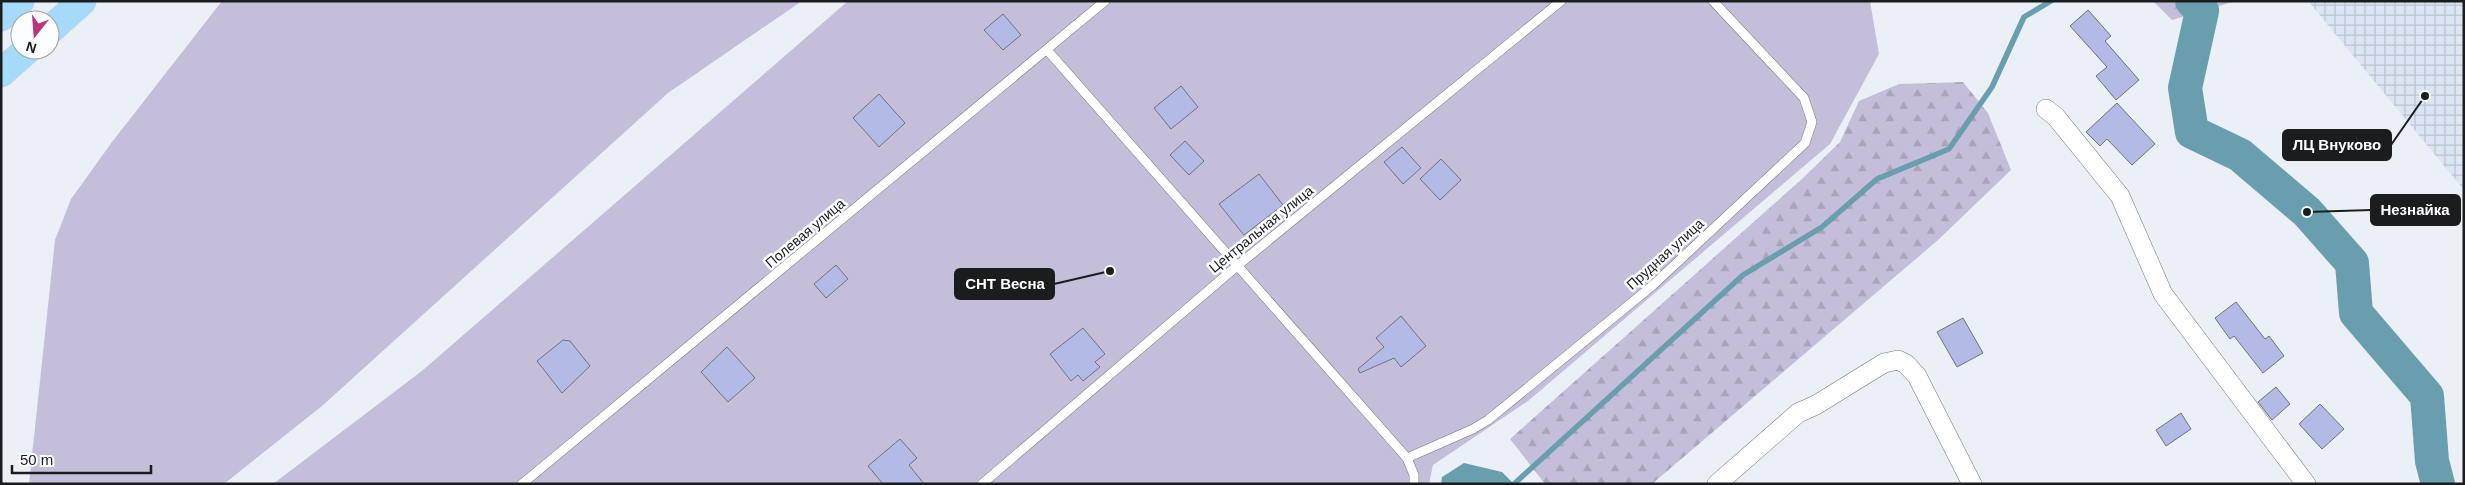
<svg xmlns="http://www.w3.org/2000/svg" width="2465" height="485" viewBox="0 0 2465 485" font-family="Arial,sans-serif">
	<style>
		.industrial { fill: url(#industrial-grid) }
		.green { fill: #c5beda }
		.forest { fill: url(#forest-firs) }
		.water { fill: #699eae }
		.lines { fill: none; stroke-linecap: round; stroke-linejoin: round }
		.stream { stroke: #699eae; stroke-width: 5.5 }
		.river { stroke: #699eae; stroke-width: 34 }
		.building { fill: #b2bae5; stroke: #707279 }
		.service-casing { stroke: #73777d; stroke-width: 10 }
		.minor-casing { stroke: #73777d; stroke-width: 20 }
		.primary-casing { stroke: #cdcdce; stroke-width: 29 }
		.service { stroke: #fff; stroke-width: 9 }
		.minor { stroke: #fff; stroke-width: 19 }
		.primary { stroke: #a6dafa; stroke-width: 28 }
		.labels { text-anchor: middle; stroke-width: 5; stroke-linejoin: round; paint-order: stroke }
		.street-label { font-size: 14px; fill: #1a1c1e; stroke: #fcfdfe }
		.leader { fill: none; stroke: #1a1c1e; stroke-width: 2 }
		.callout-dot { fill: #1a1c1e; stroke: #fcfdfe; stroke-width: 2 }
		.callout { fill: #1a1c1e; stroke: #1a1c1e; stroke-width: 2 }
		.callout-label { font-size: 15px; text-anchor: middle; font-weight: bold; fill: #fff }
	</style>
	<defs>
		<pattern id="industrial-grid" width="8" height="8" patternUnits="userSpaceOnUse" patternTransform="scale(1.25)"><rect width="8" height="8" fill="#dce5f3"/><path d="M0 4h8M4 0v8" fill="none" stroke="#bcc4d0"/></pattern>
		<pattern id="forest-firs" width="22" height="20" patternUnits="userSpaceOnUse" patternTransform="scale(1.25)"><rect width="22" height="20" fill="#c5beda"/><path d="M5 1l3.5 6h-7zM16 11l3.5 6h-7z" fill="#a9a3bb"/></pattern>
	</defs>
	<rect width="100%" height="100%" fill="#ebf0f7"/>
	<path class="industrial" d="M2309,1H2464V190L2308,1Z"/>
	<path class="green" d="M222,1H802L668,93L322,406L224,484H29L55,240L71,199L112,142Z
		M848,1H1870L1879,54L1830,144L1528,401L1433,465L1429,484H273L423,370Z"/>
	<path class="forest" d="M2153,1H2236L2172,20Z
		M1963,82L1988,113L2011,170L1938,240L1652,484H1545L1510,439L1802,179L1840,142L1859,101L1899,84Z"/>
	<path class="water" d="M1464,463L1502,472L1514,484H1441L1442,477Z"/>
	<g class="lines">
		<path class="stream" d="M1514,484L1743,275L1822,227L1877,179L1949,149L1992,87L2024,17L2051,1"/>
		<path class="river" d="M2192,1L2202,11L2185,88L2192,132L2240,155L2307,212L2352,263L2356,313L2427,396L2432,461L2438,484"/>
	</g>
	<path class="building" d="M2088,10L2111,36L2105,41L2139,80L2116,100L2096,76L2107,67L2070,26Z
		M1003,14L1021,35L1003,50L984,30Z
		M1181,86L1198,107L1171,129L1154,108Z
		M879,94L905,123L879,147L853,118Z
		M2117,103L2155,144L2132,165L2107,139L2100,146L2086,132Z
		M1185,141L1204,161L1189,175L1170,155Z
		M1402,147L1421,168L1403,184L1384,162Z
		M1441,159L1461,180L1440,200L1420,179Z
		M1259,174L1283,205L1244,235L1219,204Z
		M836,265L848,279L826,298L814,284Z
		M2236,302L2265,339L2269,336L2284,356L2263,373L2234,336L2230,339L2215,318Z
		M1401,316L1426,346L1401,367L1394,358L1360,373L1358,369L1384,347L1376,338Z
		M1963,318L1983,353L1957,367L1937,332Z
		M1083,328L1105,354L1095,362L1100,367L1083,381L1078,375L1071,381L1050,354Z
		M563,340L570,341L590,366L562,393L537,361Z
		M727,347L755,378L728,402L701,372Z
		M2276,387L2290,404L2272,420L2258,402Z
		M2320,404L2344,429L2322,449L2299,424Z
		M2181,413L2191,429L2166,446L2156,430Z
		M900,439L917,458L909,465L924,484H883L868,466Z"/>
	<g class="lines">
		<g class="service-casing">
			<path id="service" d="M1048,51L1407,458L1414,475V484
				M1407,458L1473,429L1488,420L1652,286L1805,143L1812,122L1804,98L1713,1
				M522,484L1105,1
				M982,484L1237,266L1561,1"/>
		</g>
		<g class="minor-casing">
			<path id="minor" d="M2046,109L2056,117L2120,196L2163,294L2306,484
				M1717,484L1798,413L1816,405L1884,363L1898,360L1906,364L1917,376L1972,484"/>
		</g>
		<g class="primary-casing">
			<path id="primary" d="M1,17L20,1
				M50,30L82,1
				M1,73L27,50"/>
		</g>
		<use href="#service" class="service"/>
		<use href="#minor" class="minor"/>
		<use href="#primary" class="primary"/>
	</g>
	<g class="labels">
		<g class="street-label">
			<text transform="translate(1261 229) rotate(-39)" y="5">Центральная улица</text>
			<text transform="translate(805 233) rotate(-40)" y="5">Полевая улица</text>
			<text transform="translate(1665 254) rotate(-42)" y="5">Прудная улица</text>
		</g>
	</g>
	<path class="leader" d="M2425 96L2391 145M2307 212L2371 210M1110 271L1054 284"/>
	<g class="callout-dot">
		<circle cx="2425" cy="96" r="5"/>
		<circle cx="2307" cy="212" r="5"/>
		<circle cx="1110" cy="271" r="5"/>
	</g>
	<g class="callout">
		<rect x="2283" y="130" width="108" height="30" rx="5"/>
		<rect x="2371" y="195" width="89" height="30" rx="5"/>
		<rect x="955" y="269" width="99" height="30" rx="5"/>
	</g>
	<g class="callout-label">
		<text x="2337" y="150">ЛЦ Внуково</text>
		<text x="2415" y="215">Незнайка</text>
		<text x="1005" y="289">СНТ Весна</text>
	</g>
	<rect width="2465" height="485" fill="none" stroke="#1a1c1e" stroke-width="5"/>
	<g transform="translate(35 35) rotate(197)"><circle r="24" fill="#fcfdfe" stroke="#a2a3a4"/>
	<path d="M0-4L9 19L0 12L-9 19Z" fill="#bc3677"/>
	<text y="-8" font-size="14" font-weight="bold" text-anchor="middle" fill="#1a1c1e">N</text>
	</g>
	<path d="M12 465v8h139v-8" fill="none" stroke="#1a1c1e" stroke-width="2.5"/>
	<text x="20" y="465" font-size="15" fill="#1a1c1e" stroke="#fcfdfe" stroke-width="4" paint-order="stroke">50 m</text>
</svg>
